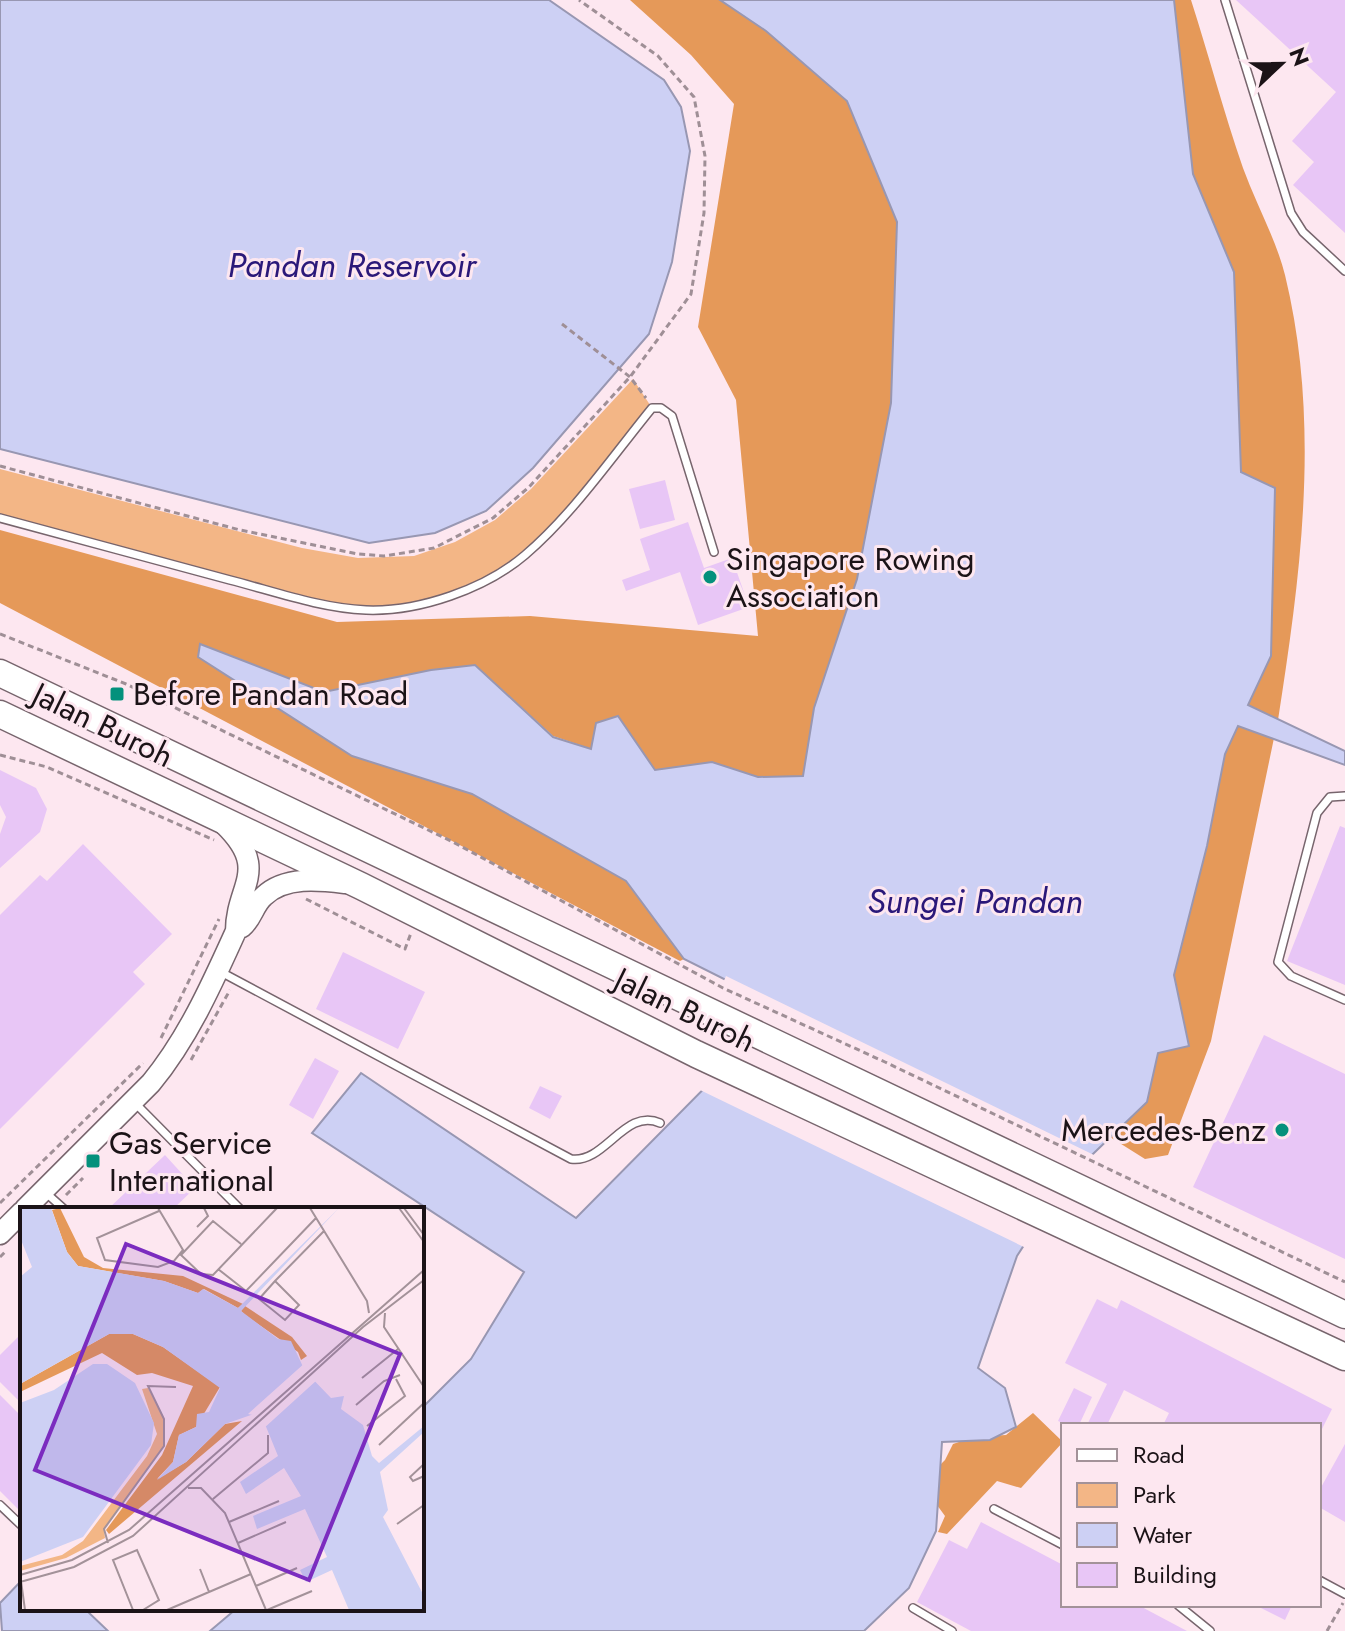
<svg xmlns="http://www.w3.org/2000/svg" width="1345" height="1631" viewBox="0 0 1345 1631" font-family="Jost,sans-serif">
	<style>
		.green { fill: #f3b686 }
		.forest { fill: #e59959 }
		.water { fill: #cdd0f4; stroke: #9897b2; stroke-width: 2 }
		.pier { fill: #fde7f0 }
		.building { fill: #e8c6f6 }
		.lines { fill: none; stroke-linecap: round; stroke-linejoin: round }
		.lane-casing { stroke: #77656d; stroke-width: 10 }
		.secondary-casing { stroke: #77656d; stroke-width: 23 }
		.highway-casing { stroke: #77656d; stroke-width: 29 }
		.path { stroke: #9f8f96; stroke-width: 3; stroke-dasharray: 6 4; stroke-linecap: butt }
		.lane { stroke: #fff; stroke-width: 7 }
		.secondary { stroke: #fff; stroke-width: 20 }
		.highway { stroke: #fff; stroke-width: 26 }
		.poi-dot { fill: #04917c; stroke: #fde7f0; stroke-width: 3 }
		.labels { text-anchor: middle; stroke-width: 6; stroke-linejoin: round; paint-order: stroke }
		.poi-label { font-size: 32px; fill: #1b1317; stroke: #fde7f0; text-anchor: start }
		.street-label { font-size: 32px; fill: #1b1317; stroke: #fde7f0 }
		.water-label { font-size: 34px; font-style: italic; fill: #2a1879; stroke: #fde7f0 }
		.inset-road { fill: none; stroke: #a39299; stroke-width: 2 }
		.view { fill: #7b2cbf; fill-opacity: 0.15; stroke: #7b2cbf; stroke-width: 4 }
		.inset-edge { fill: none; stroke: #1b1317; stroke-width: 4 }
	</style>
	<rect width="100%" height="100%" fill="#fde7f0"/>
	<path class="green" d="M633,379L652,408L571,506L524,556L477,585L429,601L365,610L305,600L0,518V469L302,548L358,558L414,556L455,542L495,520L531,489Z"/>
	<path class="forest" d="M630,0H720L766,31L847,101L897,222L891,403L857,579L814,708L804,776L758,777L712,762L654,770L553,736L475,665L431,670L324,692L201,644L198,657L352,756L472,794L626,881L684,959L680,961L0,603V530L337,622L530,616L758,636L736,400L698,327L734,104L691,55Z
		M1174,0H1191C1209,56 1224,113 1243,168C1256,204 1276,239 1285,275C1321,423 1301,573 1278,720L1247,705L1271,656L1275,488L1241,472L1234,272L1193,174Z
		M1238,726L1274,738L1211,1041L1168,1155L1145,1159L1110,1137L1147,1102L1158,1053L1189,1046L1174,975L1207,846L1225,754Z
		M1033,1413L1063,1442L1021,1488L997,1481L947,1534L938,1532L945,1516L929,1494L928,1477L945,1460L953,1444L974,1437L1006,1435Z"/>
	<path class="water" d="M0,0H549L664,80L681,107L690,151L672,262L649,334L533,468L486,511L435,533L369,543L0,449Z
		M720,0H1174L1193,174L1234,272L1241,472L1275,488L1271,656L1248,705L1345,751V765L1238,726L1225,754L1207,846L1174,975L1189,1046L1158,1053L1147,1102L1067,1179L1017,1256L978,1368L1005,1388L1016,1427L990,1440L942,1442L936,1531L909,1588L864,1631H210L236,1609H422V1408L471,1359L524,1272L312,1133L361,1073L576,1218L760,1032L746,990L684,959L626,881L472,794L352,756L198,657L200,644L324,692L431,670L475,665L553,737L591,749L596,723L618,716L655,770L712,762L758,777L803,776L814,708L857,579L891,403L897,222L847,101L766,31Z
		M22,1580V1609H85L108,1631H2L0,1603Z"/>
	<path class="pier" d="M726,976L1096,1156L1070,1181L1026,1248L698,1089L755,1031L743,993L723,983Z"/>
	<path class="building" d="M1236,0H1345V233L1293,185L1314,162L1292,141L1336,92Z
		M665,480L675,520L640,529L629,489Z
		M688,522L704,568L732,558L749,607L698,625L680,572L626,591L622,580L650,570L640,539Z
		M0,770L36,788L47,809L40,832L0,868V834L6,817L0,805Z
		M1340,826L1345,828V985L1287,961Z
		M83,844L172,934L133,972L145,984L0,1129V915L40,875L47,881Z
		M343,952L425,992L398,1049L316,1009Z
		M1264,1035L1345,1074V1259L1193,1187Z
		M315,1058L339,1071L313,1119L289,1105Z
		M540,1086L562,1096L550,1119L529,1108Z
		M165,1155L195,1188L173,1209H108Z
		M1097,1299L1117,1309L1121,1300L1332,1409L1319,1435V1425H1163L1169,1413L1124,1390L1107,1425H1087L1107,1384L1065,1363Z
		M22,1333V1404L0,1382V1355Z
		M1074,1388L1092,1397L1079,1425H1068L1058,1421Z
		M0,1395L22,1417V1513L0,1491Z
		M1345,1444V1522L1319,1507V1491Z
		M981,1522L1063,1565V1605H1138L1187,1631H971L917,1602L949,1540L967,1549Z
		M1255,1605H1292L1285,1620Z"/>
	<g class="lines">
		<g class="lane-casing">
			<path id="lane" d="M1225,0L1291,213L1303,232L1345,271
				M0,518C77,539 153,559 230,580C273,591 320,608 366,610C419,612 485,589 525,555C573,514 612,457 652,408H661L672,416L714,552
				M1345,796L1330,797L1317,813L1278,962L1291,976L1345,1000
				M219,971L571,1159C605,1164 625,1107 660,1123
				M135,1103L240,1209
				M45,1192L64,1209
				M0,1505L22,1526
				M994,1509L1063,1545
				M1319,1580L1345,1594
				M1178,1605L1210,1631
				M913,1608L952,1631"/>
		</g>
		<g class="secondary-casing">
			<path id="secondary" d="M242,927C252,919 254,904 264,896C285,876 319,880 345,883
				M25,1209L151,1083C188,1038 212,984 236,931C236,885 271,870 224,824
				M0,1234L22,1212"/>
		</g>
		<g class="highway-casing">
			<path id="highway" d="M0,673L1345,1315
				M0,714L361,886L696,1054L1345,1357"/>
		</g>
		<path class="path" d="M562,324L630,377L646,398
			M0,466L240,530L358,554L384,556L434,548L493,518L529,487L630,377L691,294L704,213L705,156L694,97L658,56L579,0
			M0,634L126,684L451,841L723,988L885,1062L1345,1282
			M0,755L47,767L214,840
			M306,899L405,949L411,933
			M161,1038L219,919
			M191,1060L230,990
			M66,1195L83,1178
			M0,1203L143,1063
			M0,1257L7,1250
			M1327,1631L1343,1603"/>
		<use href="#lane" class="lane"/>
		<use href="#secondary" class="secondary"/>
		<use href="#highway" class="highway"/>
	</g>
	<g class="poi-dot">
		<circle cx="710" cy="577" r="8"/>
		<rect x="109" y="686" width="16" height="16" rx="4"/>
		<circle cx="1282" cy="1130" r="8"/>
		<rect x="85" y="1153" width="16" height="16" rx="4"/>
	</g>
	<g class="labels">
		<g class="poi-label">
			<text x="726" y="570">Singapore Rowing<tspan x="726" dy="37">Association</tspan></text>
			<text x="133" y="705">Before Pandan Road</text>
			<text x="1266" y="1141" text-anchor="end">Mercedes-Benz</text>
			<text x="109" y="1154">Gas Service<tspan x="109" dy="37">International</tspan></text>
		</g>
		<g class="street-label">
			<text transform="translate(103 725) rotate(26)" y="11">Jalan Buroh</text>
			<text transform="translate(685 1010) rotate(26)" y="11">Jalan Buroh</text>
		</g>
		<g class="water-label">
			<text x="352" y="277">Pandan Reservoir</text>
			<text x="975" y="913">Sungei Pandan</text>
		</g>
	</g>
	<g transform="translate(20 1207)">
		<rect width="404" height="404" fill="#fde7f0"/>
		<path d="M128,181L144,212V239L84,322L85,331L46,351L0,364V359L42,348L63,334L127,249L137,227L122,182Z" fill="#f3b686"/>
		<path d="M40,1L64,50L83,61L163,69L223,97L218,101L184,82L178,86L144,74L58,59L47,45L32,3ZM225,99L272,130L287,149L281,153L278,145L225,108L221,104ZM89,127H113L143,140L200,180L176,220L159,228L153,255L137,272L166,255L205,217L222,214L89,327L86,323L142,248L173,179L132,166L117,168L82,146L0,185V177Z" fill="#e59959"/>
		<path d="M0,1H31L47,45L58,59L144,74L178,86L183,82L218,101L319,1L221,104L258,132L271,134L285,164L311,191L324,189L321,202L343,218L352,249L359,256L404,219V225L360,265L368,303L363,310L404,389V403H329L312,363L286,375L280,363L307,350L285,302L237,322L233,309L281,289L264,261L226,287L220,275L258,249L240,205L205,217L166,255L137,273L153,255L159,228L176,220L177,207L189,205L200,181L143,140L113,127H89L0,177V70L12,60L1,33ZM73,157H87L115,176L134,216L131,238L63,330L0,355V196L34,183Z" fill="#cdd0f4"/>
		<path d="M286,155L297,173L243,222L237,209L228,207Z" fill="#fde7f0"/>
		<path class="inset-road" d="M138,1L163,43L154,54L138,60L85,53L77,31L139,4M290,1L347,94L349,106M379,1L404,35M384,1L404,28M177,20L188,9L184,1M221,37L193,14L161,48L181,67L193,68L257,1M198,62L226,84L296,11M255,74L279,98L265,113L239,92L255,74L304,24M365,106L364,120L404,180M342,171L378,142M336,198L364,174L380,168M347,219L385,189L376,172M359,238L404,196M404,257L390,270L393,274L404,269M168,281H181L205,306L246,403M193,292L248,246V228M209,315L259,294M377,317L404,298M88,336L84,322L144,239V212L128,179L156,180M218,336L266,315M180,362L189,385M0,368L52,353L109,323L404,63M1,374L5,403M0,375L54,360L113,329L343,120L404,73M236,379L277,361M113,403L93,353L117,343L139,393L123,403M147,403L231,367M247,403L292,384"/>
		<path class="view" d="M106,37L380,147L289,373L15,263Z"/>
		<rect width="404" height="404" class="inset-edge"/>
	</g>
	<rect x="1061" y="1423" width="260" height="184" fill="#fde7f0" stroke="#a39299" stroke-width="2"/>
	<rect x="1077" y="1449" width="40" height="12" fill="#ffffff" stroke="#a39299" stroke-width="2"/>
	<text x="1133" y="1463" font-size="24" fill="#1b1317">Road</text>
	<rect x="1077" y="1483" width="40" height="24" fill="#f3b686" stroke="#a39299" stroke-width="2"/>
	<text x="1133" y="1503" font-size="24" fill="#1b1317">Park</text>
	<rect x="1077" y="1523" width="40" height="24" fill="#cdd0f4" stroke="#a39299" stroke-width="2"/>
	<text x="1133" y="1543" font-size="24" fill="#1b1317">Water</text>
	<rect x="1077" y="1563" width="40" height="24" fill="#e8c6f6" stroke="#a39299" stroke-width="2"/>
	<text x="1133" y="1583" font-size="24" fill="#1b1317">Building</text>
	<g transform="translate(1281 64) rotate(68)" stroke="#fde7f0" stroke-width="6" paint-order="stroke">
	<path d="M0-6L14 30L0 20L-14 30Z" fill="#1b1317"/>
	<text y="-12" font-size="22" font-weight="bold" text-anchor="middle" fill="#1b1317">N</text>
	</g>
</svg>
